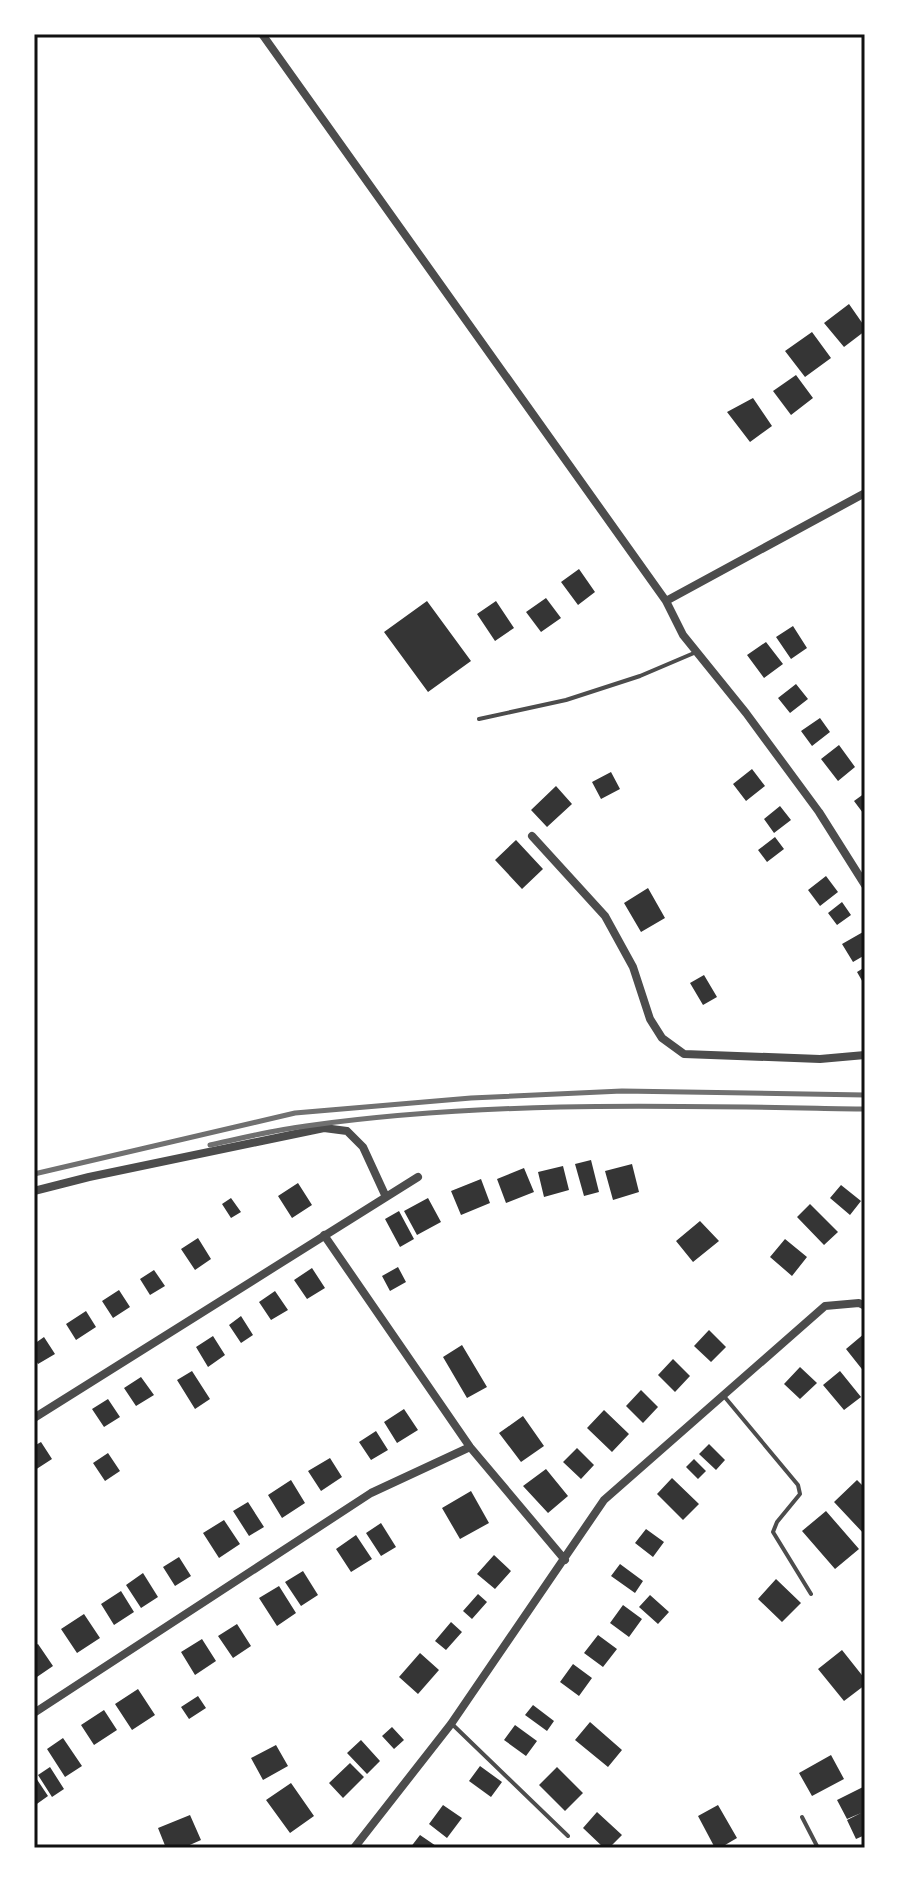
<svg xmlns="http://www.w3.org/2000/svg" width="899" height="1882" viewBox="0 0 899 1882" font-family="Barlow,sans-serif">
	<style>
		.building { fill: #353535 }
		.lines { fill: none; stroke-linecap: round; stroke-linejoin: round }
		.service { stroke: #4c4c4c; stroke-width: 4 }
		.minor { stroke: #4c4c4c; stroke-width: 8 }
		.rail { stroke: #707070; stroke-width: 5 }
		.neatline { fill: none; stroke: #111; stroke-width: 3 }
	</style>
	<rect width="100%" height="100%" fill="#fff"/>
	<path class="building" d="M849,304L865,327V331L844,347L824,323Z
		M812,332L831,358L805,377L785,351Z
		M796,375L813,398L791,415L773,391Z
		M753,398L772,426L750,442L727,412Z
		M579,569L595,592L578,605L561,582Z
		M546,598L561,618L541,632L526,612Z
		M427,601L471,661L428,692L384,632Z
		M496,601L514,628L495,641L477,614Z
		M793,626L807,648L791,659L776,637Z
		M766,642L783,664L764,678L747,655Z
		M796,684L808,699L790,713L778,698Z
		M820,718L830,732L812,746L801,731Z
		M839,745L855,767L838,781L821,759Z
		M752,769L765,786L746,801L733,784Z
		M611,772L620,789L601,799L592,782Z
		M556,786L572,804L547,827L531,810Z
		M865,793V812L863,813L854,801Z
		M780,806L791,820L774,833L764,819Z
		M775,837L784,849L767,862L758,850Z
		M516,840L543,869L522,889L495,860Z
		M826,876L838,892L820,906L808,890Z
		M648,888L665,918L641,932L624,903Z
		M842,902L851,915L837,925L828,913Z
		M863,932L865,936V955L853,962L842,944Z
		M865,967V986L857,972Z
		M704,975L717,997L703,1005L690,983Z
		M591,1160L599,1192L584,1196L575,1164Z
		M632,1164L639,1192L613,1200L605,1171Z
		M563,1166L569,1190L544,1197L538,1172Z
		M524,1168L534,1192L506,1203L497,1179Z
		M481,1179L490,1203L461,1215L451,1191Z
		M298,1183L312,1205L292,1218L278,1196Z
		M841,1185L861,1201L850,1215L830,1198Z
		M231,1198L241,1212L231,1218L222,1204Z
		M428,1198L441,1222L417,1235L404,1211Z
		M810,1204L838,1232L824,1245L797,1217Z
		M399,1211L414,1239L400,1247L385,1219Z
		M700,1221L719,1241L693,1262L676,1241Z
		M198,1238L211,1259L195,1270L181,1249Z
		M785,1239L807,1257L792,1276L770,1257Z
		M398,1267L406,1282L390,1291L382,1276Z
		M312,1268L325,1288L307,1299L294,1280Z
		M154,1270L165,1286L150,1295L140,1279Z
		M119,1290L130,1307L113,1318L102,1301Z
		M275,1291L288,1310L271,1320L259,1302Z
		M86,1311L96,1327L76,1340L66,1324Z
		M241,1316L253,1335L241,1343L229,1325Z
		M709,1330L726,1347L711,1362L694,1346Z
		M865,1333V1373L846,1349Z
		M213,1336L225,1355L208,1367L196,1347Z
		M44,1337L55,1354L38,1364L34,1357V1344Z
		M462,1345L487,1387L467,1398L443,1357Z
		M673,1359L690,1376L675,1392L658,1375Z
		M800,1367L817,1383L800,1399L784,1384Z
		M192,1371L210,1399L195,1409L177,1380Z
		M840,1371L861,1397L844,1410L823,1385Z
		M141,1377L154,1395L136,1406L124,1388Z
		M641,1390L658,1407L643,1423L626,1406Z
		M108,1399L120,1417L104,1427L92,1409Z
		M404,1409L418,1430L397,1443L384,1422Z
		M604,1410L629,1434L612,1452L587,1428Z
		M523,1416L544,1446L521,1462L499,1433Z
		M376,1431L388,1450L371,1460L359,1442Z
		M41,1442L52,1459L35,1470L34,1446Z
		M709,1444L725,1460L716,1470L699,1454Z
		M577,1448L594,1465L581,1479L563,1462Z
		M108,1453L120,1471L105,1481L93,1463Z
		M330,1458L342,1477L321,1491L308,1471Z
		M694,1459L706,1471L698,1479L686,1467Z
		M546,1469L568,1496L548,1513L523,1486Z
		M672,1478L699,1504L683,1520L657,1494Z
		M291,1480L305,1503L282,1518L268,1495Z
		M857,1480L865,1488V1535L834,1502Z
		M471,1491L489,1523L460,1539L442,1508Z
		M248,1502L264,1527L249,1536L233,1511Z
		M826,1511L859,1549L835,1569L802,1531Z
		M224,1520L240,1544L219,1558L203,1533Z
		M381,1523L396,1547L381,1556L366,1533Z
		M646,1529L664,1542L653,1557L635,1543Z
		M356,1535L372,1559L351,1572L336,1549Z
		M494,1555L511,1571L495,1589L477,1574Z
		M179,1557L191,1576L175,1586L163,1567Z
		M620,1564L643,1581L635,1593L611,1576Z
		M303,1571L318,1595L301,1606L285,1582Z
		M143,1573L158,1597L141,1608L126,1585Z
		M776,1579L801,1603L782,1622L758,1599Z
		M279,1586L296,1613L277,1626L259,1598Z
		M121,1591L134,1612L114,1625L101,1604Z
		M478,1594L487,1602L472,1619L463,1611Z
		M650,1595L669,1612L658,1624L639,1607Z
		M623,1605L642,1619L629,1637L610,1623Z
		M84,1614L100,1638L77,1653L61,1629Z
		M451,1622L462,1632L446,1650L435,1641Z
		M237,1624L251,1646L233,1658L218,1636Z
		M598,1635L617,1649L603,1667L584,1653Z
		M202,1639L216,1661L195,1675L181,1652Z
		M38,1644L53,1666L34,1679V1646Z
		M842,1650L865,1679V1685L844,1701L818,1669Z
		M420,1653L439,1670L418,1694L399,1677Z
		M573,1664L592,1678L579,1696L560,1682Z
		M138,1689L155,1715L132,1730L115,1704Z
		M198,1696L206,1708L189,1719L181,1707Z
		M533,1705L554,1721L547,1731L525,1715Z
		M104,1710L117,1730L94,1745L81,1725Z
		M590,1722L622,1750L608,1767L575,1740Z
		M515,1725L537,1741L526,1756L504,1740Z
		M392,1727L404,1740L394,1749L382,1736Z
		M63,1738L82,1766L65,1777L47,1749Z
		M361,1740L380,1761L367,1774L347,1753Z
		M276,1745L288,1766L263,1780L251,1758Z
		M831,1755L844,1779L812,1796L799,1773Z
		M350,1763L364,1777L343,1798L329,1783Z
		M480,1766L502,1782L491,1797L469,1781Z
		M50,1767L64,1789L52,1797L38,1775Z
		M557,1767L583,1793L565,1811L539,1785Z
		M34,1775L48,1796L34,1806Z
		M291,1783L314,1816L290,1833L266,1800Z
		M865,1786V1835L856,1839L847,1820L861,1813L847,1819L837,1800Z
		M443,1805L462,1818L447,1838L429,1824Z
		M718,1805L737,1838L720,1848H715L698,1816Z
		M597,1812L622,1835L609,1848H604L583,1828Z
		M190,1815L201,1840L183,1848H166L158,1828Z
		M420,1835L439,1848H410Z"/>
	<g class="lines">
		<path class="service" d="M479,719L566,700L640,676L694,653
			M723,1395L798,1485L800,1494L777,1522L773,1532L811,1594
			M452,1724L568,1836
			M802,1817L818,1848"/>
		<path class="minor" d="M262,34L666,601L683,635L746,713L819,812L865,885
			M666,601L865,493
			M532,836L605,916L633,967L650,1019L662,1038L684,1054L820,1059L865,1055
			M34,1191L89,1177L324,1128L347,1131L363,1147L386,1197
			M324,1235L470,1447L565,1560
			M34,1418L418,1177
			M34,1713L371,1493L470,1447
			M354,1848L451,1724L604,1500L825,1306L859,1303L865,1306"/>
		<path class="rail" d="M210,1145C242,1138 274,1130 306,1126C491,1100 678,1106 865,1109
			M34,1174L295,1113L471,1098L622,1091L865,1095"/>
	</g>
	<rect width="899" height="1882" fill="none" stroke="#ffffff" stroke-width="72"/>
	<rect x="36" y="36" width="827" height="1810" class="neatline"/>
</svg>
